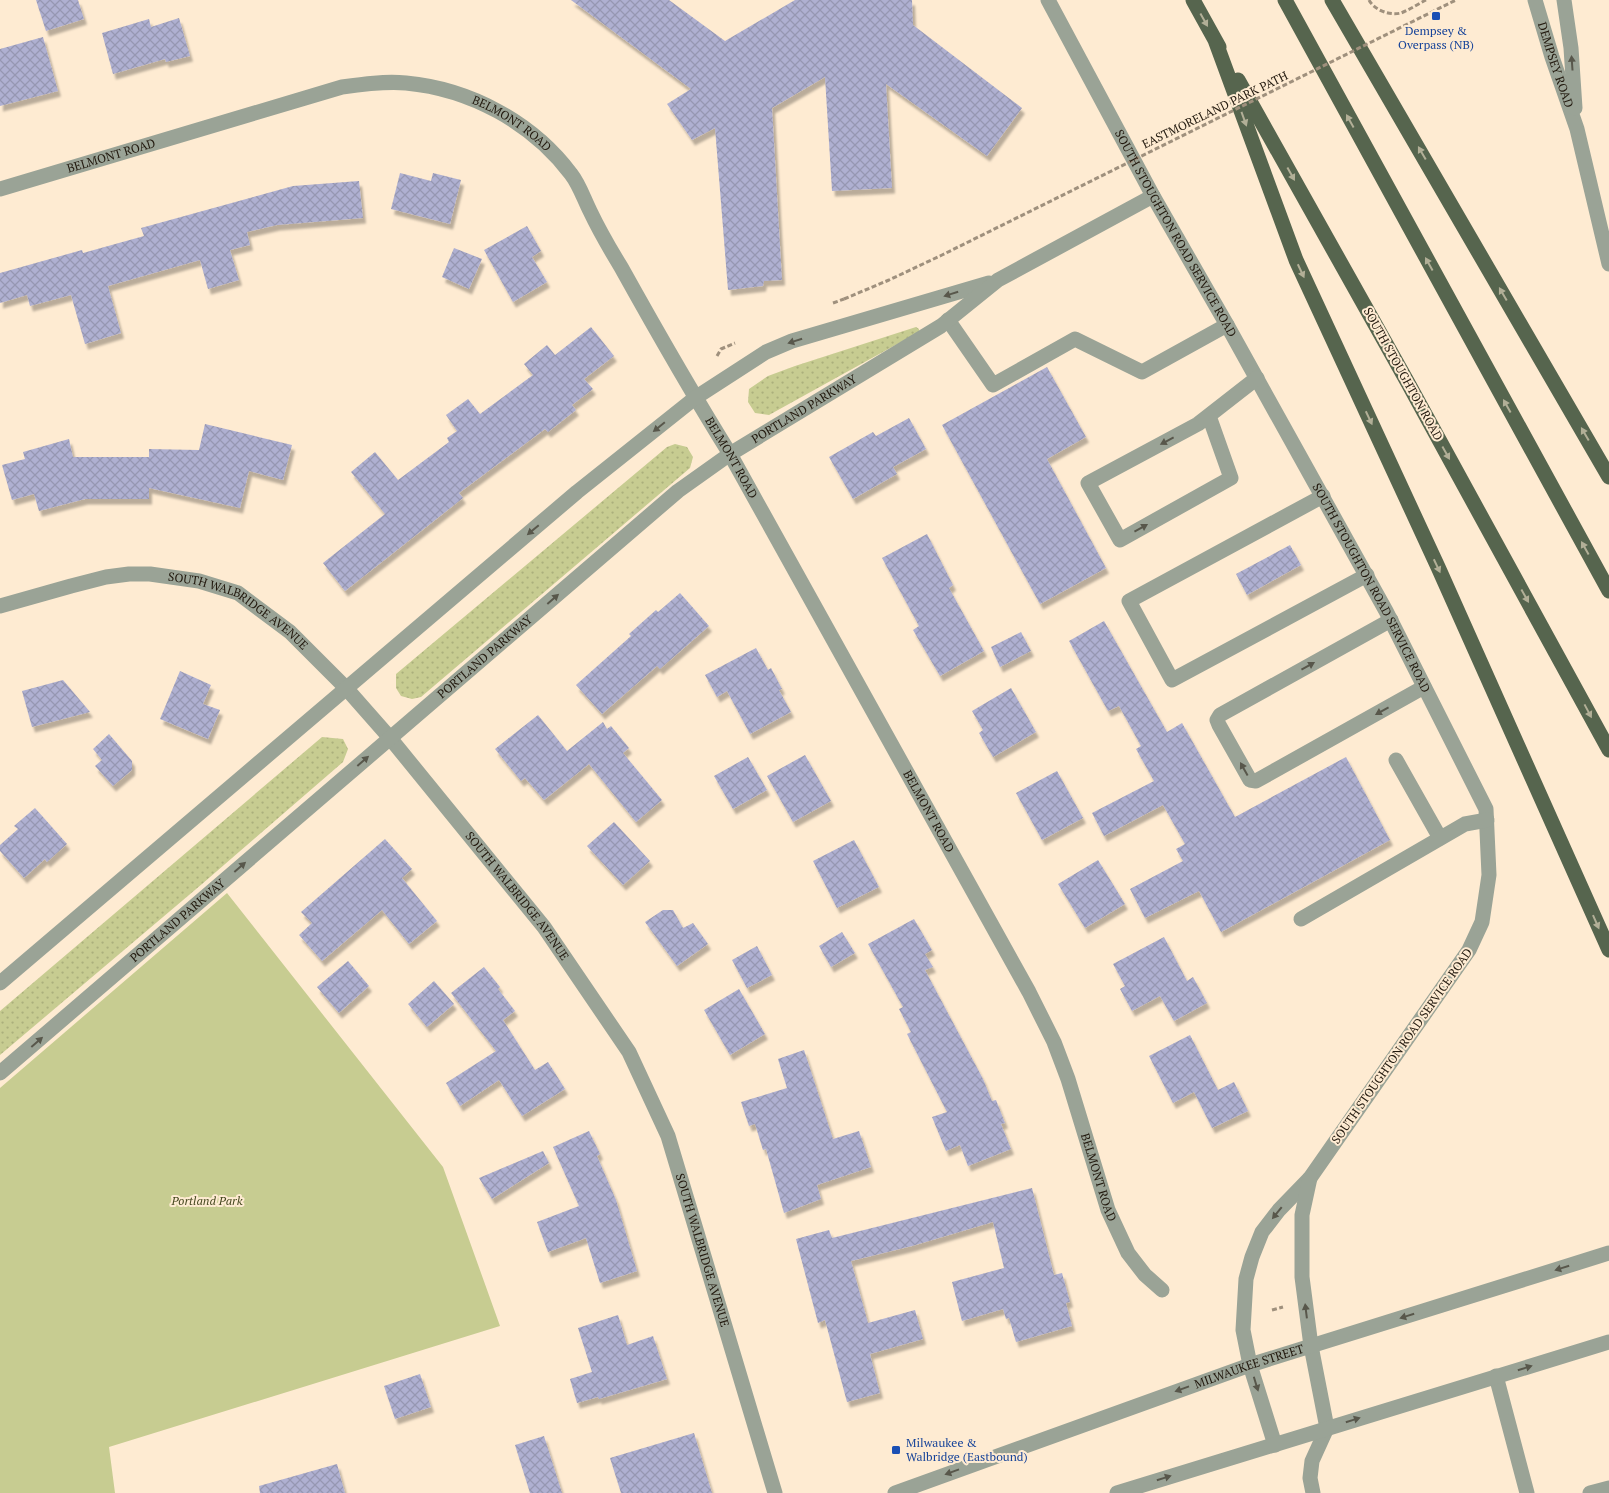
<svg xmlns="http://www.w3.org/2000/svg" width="1609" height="1493" viewBox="0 0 1609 1493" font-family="'PT Serif',serif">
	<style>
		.grass { fill: url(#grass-dots) }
		.park { fill: #c7cc91 }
		.building { fill: url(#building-cross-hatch); filter: url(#shadow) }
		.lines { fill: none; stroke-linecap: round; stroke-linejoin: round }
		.path { stroke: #9f907d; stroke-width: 3; stroke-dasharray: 5 2.5; stroke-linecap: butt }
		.minor { stroke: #9aa396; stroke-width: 15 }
		.major { stroke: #56654e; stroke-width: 15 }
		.path-bridge { stroke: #9f907d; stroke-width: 3; stroke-dasharray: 5 2.5; stroke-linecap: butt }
		.oneway { fill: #b2af97 }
		.oneway2 { fill: #58574b }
		.transit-dot { fill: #1a4fb4; stroke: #feebd2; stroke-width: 2 }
		.labels { text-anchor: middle; stroke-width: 4; stroke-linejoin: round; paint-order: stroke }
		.transit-label { font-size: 12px; fill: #164399; stroke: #feebd2 }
		.street-label { font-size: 12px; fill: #22190e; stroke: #feebd2 }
		.park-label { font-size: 12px; font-style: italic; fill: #464820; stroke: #feebd2 }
	</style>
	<defs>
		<pattern id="grass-dots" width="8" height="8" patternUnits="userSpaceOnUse" patternTransform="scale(1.25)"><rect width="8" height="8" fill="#c7cc91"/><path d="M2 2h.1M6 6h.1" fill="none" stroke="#abaf7c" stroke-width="1.8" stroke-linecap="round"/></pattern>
		<pattern id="building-cross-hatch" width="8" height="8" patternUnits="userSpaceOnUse" patternTransform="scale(1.25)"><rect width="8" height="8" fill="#afb0d1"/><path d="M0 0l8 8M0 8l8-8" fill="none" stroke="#9697b2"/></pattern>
		<filter id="shadow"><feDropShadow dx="3" dy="5.5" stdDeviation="1" flood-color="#0004"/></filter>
	</defs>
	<rect width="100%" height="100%" fill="#feebd2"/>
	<path class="grass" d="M916,327L919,329V332L769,415L755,413L748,402L749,389L768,376L795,366Z
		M675,444L687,447L693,457L690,468L421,697L412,699L401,696L396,688V674L667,447Z
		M322,737L343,739L348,749L343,762L202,884L0,1055V1011Z"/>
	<path class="park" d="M227,893L443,1167L500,1326L109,1447L115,1493H0V1088Z"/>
	<path class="building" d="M36,0H78L84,19L46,31Z
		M571,0H669L725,41L795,0H912L913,25L1022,108L987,156L886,84L892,188L832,191L825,77L772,108L782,280L764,281L763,286L728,290L715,128L692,140L667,104L691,89Z
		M179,18L190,56L166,62L165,59L113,74L102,33L149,19L151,27Z
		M43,37L58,91L0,106V49Z
		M400,173L431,181L433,173L461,180L450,224L391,209Z
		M359,181L363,218L277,225L247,232L250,245L230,250L239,280L208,289L200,260L108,286L121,333L85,344L71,295L30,306L27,295L0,303V273L82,250L83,253L144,236L141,228L293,186Z
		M527,226L541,251L532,257L547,282L513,302L484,250Z
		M454,248L482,259L469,289L442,277Z
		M591,327L614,356L584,379L593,389L572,405L576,410L548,432L545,429L459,493L463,498L345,591L323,563L385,514L351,472L375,452L398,480L449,442L447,438L457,431L446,415L468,399L480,414L533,375L524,364L547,345L555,355Z
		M1047,367L1086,437L1047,459L1106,568L1040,604L942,425Z
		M909,418L926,449L893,467L897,474L853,499L829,457L873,432L876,436Z
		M205,424L292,445L283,480L249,471L240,508L149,488V499H85L39,511L34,494L12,500L2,465L25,459L23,452L69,439L73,457H149V449L199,450Z
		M927,534L953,585L949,588L984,651L940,676L913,630L919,626L882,558Z
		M1290,545L1301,565L1247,595L1236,574Z
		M680,593L709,626L660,669L657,666L602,714L576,685L631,636L629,634L656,610L658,612Z
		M1104,621L1167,732L1182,723L1235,817L1346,757L1390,840L1221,932L1199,891L1145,918L1130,889L1183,861L1176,849L1185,844L1163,805L1104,836L1092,813L1154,781L1136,749L1141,746L1119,706L1108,711L1069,641Z
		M1021,632L1031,651L1000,667L991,647Z
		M756,648L768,670L771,668L782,689L779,690L791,712L750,734L727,691L717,697L705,675Z
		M180,671L211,685L203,704L220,710L208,739L160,719Z
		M63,680L90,712L32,727L22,691Z
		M1011,688L1036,732L993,757L979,733L983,730L972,711Z
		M538,715L567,751L603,722L607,729L611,726L629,748L623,753L662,800L636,822L589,764L544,800L525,778L521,781L495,749Z
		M109,734L132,761V770L113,786L95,766L102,760L93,749Z
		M805,755L831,801L793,822L767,776Z
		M748,757L767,790L733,809L714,776Z
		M1057,771L1083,818L1042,840L1016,793Z
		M35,808L67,844L47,862L45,859L24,878L0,851V845L18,829L14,826Z
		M614,822L650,861L623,885L587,846Z
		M385,839L412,869L402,878L437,921L409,944L382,910L322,961L299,935L312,923L301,912Z
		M854,840L879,887L837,908L813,861Z
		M1098,860L1125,904L1085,928L1058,884Z
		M663,910H673L683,928L693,923L708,944L677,966L645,922Z
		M914,919L932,950L925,954L933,967L925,970L983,1079L992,1101L996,1100L1005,1123L1001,1124L1011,1149L968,1166L960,1145L946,1151L932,1117L947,1112L907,1034L911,1032L899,1009L903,1007L868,944Z
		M842,932L855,953L831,967L819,946Z
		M1164,937L1187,981L1193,977L1207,1003L1174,1021L1160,996L1132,1011L1120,989L1125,986L1113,964Z
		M757,946L772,975L747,988L732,960Z
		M348,961L369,986L339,1013L317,987Z
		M484,967L500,987L498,989L515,1011L503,1020L535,1070L548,1062L565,1089L522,1116L499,1080L460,1106L446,1083L496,1051L451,993Z
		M434,981L454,1004L427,1027L408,1004Z
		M739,989L765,1034L730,1055L704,1010Z
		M1190,1035L1218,1090L1234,1082L1248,1111L1212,1128L1194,1092L1173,1103L1149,1056Z
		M804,1050L833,1139L859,1131L871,1167L817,1185L821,1199L784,1213L766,1149L763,1150L755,1124L749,1126L741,1102L787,1088L778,1059Z
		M589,1131L600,1154L597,1156L616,1200L637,1271L600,1283L586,1238L548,1252L537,1222L579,1206L553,1147Z
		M543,1151L549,1163L492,1199L479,1178Z
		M1032,1188L1054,1275L1062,1273L1070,1302L1066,1303L1072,1326L1016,1342L1009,1318L1006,1319L1003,1309L962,1321L952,1282L1004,1268L993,1222L912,1246L851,1261L868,1323L915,1310L923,1339L870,1354L880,1393L847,1402L825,1320L818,1323L796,1239L829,1230L832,1238Z
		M618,1315L627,1345L653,1336L667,1379L599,1399L598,1397L577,1403L570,1379L592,1372L578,1328Z
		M420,1374L431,1407L395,1419L384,1386Z
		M694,1433L712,1493H621L610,1458Z
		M544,1436L562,1493H530L515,1445Z
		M337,1464L345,1493H260L259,1486Z"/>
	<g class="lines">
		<path class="path" d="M1369,0C1374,10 1390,16 1401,13C1409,10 1418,4 1426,0
			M833,303L844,299
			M717,356L721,349L735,343
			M1272,1310L1283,1307"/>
		<g class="minor">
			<path id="s1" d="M1048,0L1153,196L1227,325L1386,611L1486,809L1489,875L1482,922L1469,950L1310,1178L1279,1210L1262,1232L1252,1257L1246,1279L1243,1330L1250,1365L1275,1445"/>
			<path id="s2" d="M1535,0L1552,57L1577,129L1609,264"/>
			<path d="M1564,0L1571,48L1575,108"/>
			<path id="s3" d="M0,189L342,87C363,84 385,81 406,83C470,89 532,122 571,174C579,184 584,199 590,211C599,230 610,249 621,267C656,330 692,393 730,454L1029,992L1054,1042L1068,1079L1108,1210L1128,1253L1145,1275L1162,1290"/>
			<path d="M948,320L993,385L1075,339L1142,372L1227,325"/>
			<path d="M1209,416L1231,478L1120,540L1088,483L1198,424L1257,378"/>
			<path d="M1323,496L1129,601L1172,680L1367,575"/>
			<path id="s4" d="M0,606L71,586L106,577L129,574H150L199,581L238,593L290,632L346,688L390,738L544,927L629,1052L668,1136L775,1493"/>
			<path d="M1391,620L1220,715L1217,720L1219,725L1250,780L1256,781L1424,687"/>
			<path d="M1396,760L1440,838"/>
			<path d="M1301,919L1465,824L1487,820"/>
			<path d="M0,983L577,492L695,398L766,352L792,341L989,283"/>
			<path id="s5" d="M0,1073L678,491L730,454L941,326L998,280L1153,196"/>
			<path d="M1310,1178L1302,1215V1277L1311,1346L1327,1428L1312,1461L1310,1478L1313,1493"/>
			<path d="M1496,1376L1527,1493"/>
			<path id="s6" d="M895,1493L1250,1365L1609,1253"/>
			<path d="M1117,1493L1609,1342"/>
			<path d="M1590,1493L1609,1488"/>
		</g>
		<path class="major" d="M1193,0L1219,47
			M1285,0L1609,591
			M1332,0L1609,477
			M1215,40L1296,260L1438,567L1609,950
			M1238,80L1408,383L1609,750"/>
		<path class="path-bridge" d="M844,299L889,280L942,255L1456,0"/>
	</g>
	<defs><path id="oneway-solid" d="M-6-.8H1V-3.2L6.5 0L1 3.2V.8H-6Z" transform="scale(1.25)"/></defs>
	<g class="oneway">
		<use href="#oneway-solid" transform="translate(1204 20) rotate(61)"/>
		<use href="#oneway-solid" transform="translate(1244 119) rotate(70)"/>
		<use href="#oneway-solid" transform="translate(1350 121) rotate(-119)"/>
		<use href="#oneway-solid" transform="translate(1422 153) rotate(-120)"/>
		<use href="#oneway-solid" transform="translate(1291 174) rotate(61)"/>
		<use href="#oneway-solid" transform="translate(1429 264) rotate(-119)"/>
		<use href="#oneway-solid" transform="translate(1301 271) rotate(65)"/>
		<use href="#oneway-solid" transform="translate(1503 294) rotate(-120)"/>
		<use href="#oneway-solid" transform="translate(1507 406) rotate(-119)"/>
		<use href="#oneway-solid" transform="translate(1369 418) rotate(65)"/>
		<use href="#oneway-solid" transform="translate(1585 434) rotate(-120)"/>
		<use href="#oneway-solid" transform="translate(1446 453) rotate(61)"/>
		<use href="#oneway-solid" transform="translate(1585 548) rotate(-119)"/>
		<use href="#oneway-solid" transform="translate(1437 566) rotate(65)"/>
		<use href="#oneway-solid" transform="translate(1525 596) rotate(61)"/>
		<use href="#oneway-solid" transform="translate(1588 711) rotate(62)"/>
		<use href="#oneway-solid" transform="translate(1596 922) rotate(66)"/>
	</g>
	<g class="oneway2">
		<use href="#oneway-solid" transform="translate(1572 63) rotate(-94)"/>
		<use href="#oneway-solid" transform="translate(951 294) rotate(163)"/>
		<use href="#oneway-solid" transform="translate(795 341) rotate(162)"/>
		<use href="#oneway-solid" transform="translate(659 427) rotate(141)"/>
		<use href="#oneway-solid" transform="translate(1167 441) rotate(152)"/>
		<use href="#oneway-solid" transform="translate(1141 528) rotate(-29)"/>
		<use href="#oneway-solid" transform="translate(533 530) rotate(140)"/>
		<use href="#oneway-solid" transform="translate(553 599) rotate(-41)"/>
		<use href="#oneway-solid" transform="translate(1308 666) rotate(-29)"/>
		<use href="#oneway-solid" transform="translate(1382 711) rotate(151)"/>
		<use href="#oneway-solid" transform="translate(363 761) rotate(-41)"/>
		<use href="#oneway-solid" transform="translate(1244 769) rotate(-119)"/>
		<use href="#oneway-solid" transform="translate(240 867) rotate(-41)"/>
		<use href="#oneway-solid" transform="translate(37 1042) rotate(-41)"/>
		<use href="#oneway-solid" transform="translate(1277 1213) rotate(129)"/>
		<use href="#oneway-solid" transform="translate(1562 1268) rotate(163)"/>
		<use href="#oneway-solid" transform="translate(1306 1311) rotate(-97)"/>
		<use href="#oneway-solid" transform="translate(1407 1316) rotate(163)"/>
		<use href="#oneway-solid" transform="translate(1525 1368) rotate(-17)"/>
		<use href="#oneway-solid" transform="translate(1256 1384) rotate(73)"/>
		<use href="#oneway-solid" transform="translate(1182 1389) rotate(160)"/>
		<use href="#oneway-solid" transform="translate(1353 1420) rotate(-17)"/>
		<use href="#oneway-solid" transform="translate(952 1472) rotate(160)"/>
		<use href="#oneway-solid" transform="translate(1164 1478) rotate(-17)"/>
	</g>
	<g class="transit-dot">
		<rect x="1431" y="11" width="10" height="10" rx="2.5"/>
		<rect x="891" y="1445" width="10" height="10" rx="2.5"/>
	</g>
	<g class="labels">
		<g class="transit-label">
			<text x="1436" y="35">Dempsey &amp;<tspan x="1436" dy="14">Overpass (NB)</tspan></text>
			<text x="906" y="1447" text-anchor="start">Milwaukee &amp;<tspan x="906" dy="14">Walbridge (Eastbound)</tspan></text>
		</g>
		<g class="street-label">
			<text dy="4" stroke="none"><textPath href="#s2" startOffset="68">DEMPSEY ROAD</textPath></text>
			<text transform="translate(1215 110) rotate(-26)" y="4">EASTMORELAND PARK PATH</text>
			<text dy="4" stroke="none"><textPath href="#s3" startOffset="536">BELMONT ROAD</textPath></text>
			<text dy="4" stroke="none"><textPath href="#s3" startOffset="116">BELMONT ROAD</textPath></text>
			<text dy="4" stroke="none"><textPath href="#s1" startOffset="266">SOUTH STOUGHTON ROAD SERVICE ROAD</textPath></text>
			<text transform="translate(1403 374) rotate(61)" y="4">SOUTH STOUGHTON ROAD</text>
			<text dy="4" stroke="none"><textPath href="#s5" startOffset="1044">PORTLAND PARKWAY</textPath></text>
			<text dy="4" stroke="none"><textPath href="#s3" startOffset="941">BELMONT ROAD</textPath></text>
			<text dy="4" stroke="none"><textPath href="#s1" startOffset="671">SOUTH STOUGHTON ROAD SERVICE ROAD</textPath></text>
			<text dy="4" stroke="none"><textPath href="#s4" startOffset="252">SOUTH WALBRIDGE AVENUE</textPath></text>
			<text dy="4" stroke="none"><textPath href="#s5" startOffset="639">PORTLAND PARKWAY</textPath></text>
			<text dy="4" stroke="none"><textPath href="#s3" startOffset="1346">BELMONT ROAD</textPath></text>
			<text dy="4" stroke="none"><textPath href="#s4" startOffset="658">SOUTH WALBRIDGE AVENUE</textPath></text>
			<text dy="4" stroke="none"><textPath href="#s5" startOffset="234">PORTLAND PARKWAY</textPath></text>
			<text transform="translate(1402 1046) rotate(-55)" y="4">SOUTH STOUGHTON ROAD SERVICE ROAD</text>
			<text dy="4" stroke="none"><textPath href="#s3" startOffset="1751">BELMONT ROAD</textPath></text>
			<text dy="4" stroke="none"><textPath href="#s4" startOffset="1062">SOUTH WALBRIDGE AVENUE</textPath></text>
			<text dy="4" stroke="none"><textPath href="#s6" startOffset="376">MILWAUKEE STREET</textPath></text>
		</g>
		<g class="park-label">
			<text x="207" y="1205">Portland Park</text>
		</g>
	</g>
</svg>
